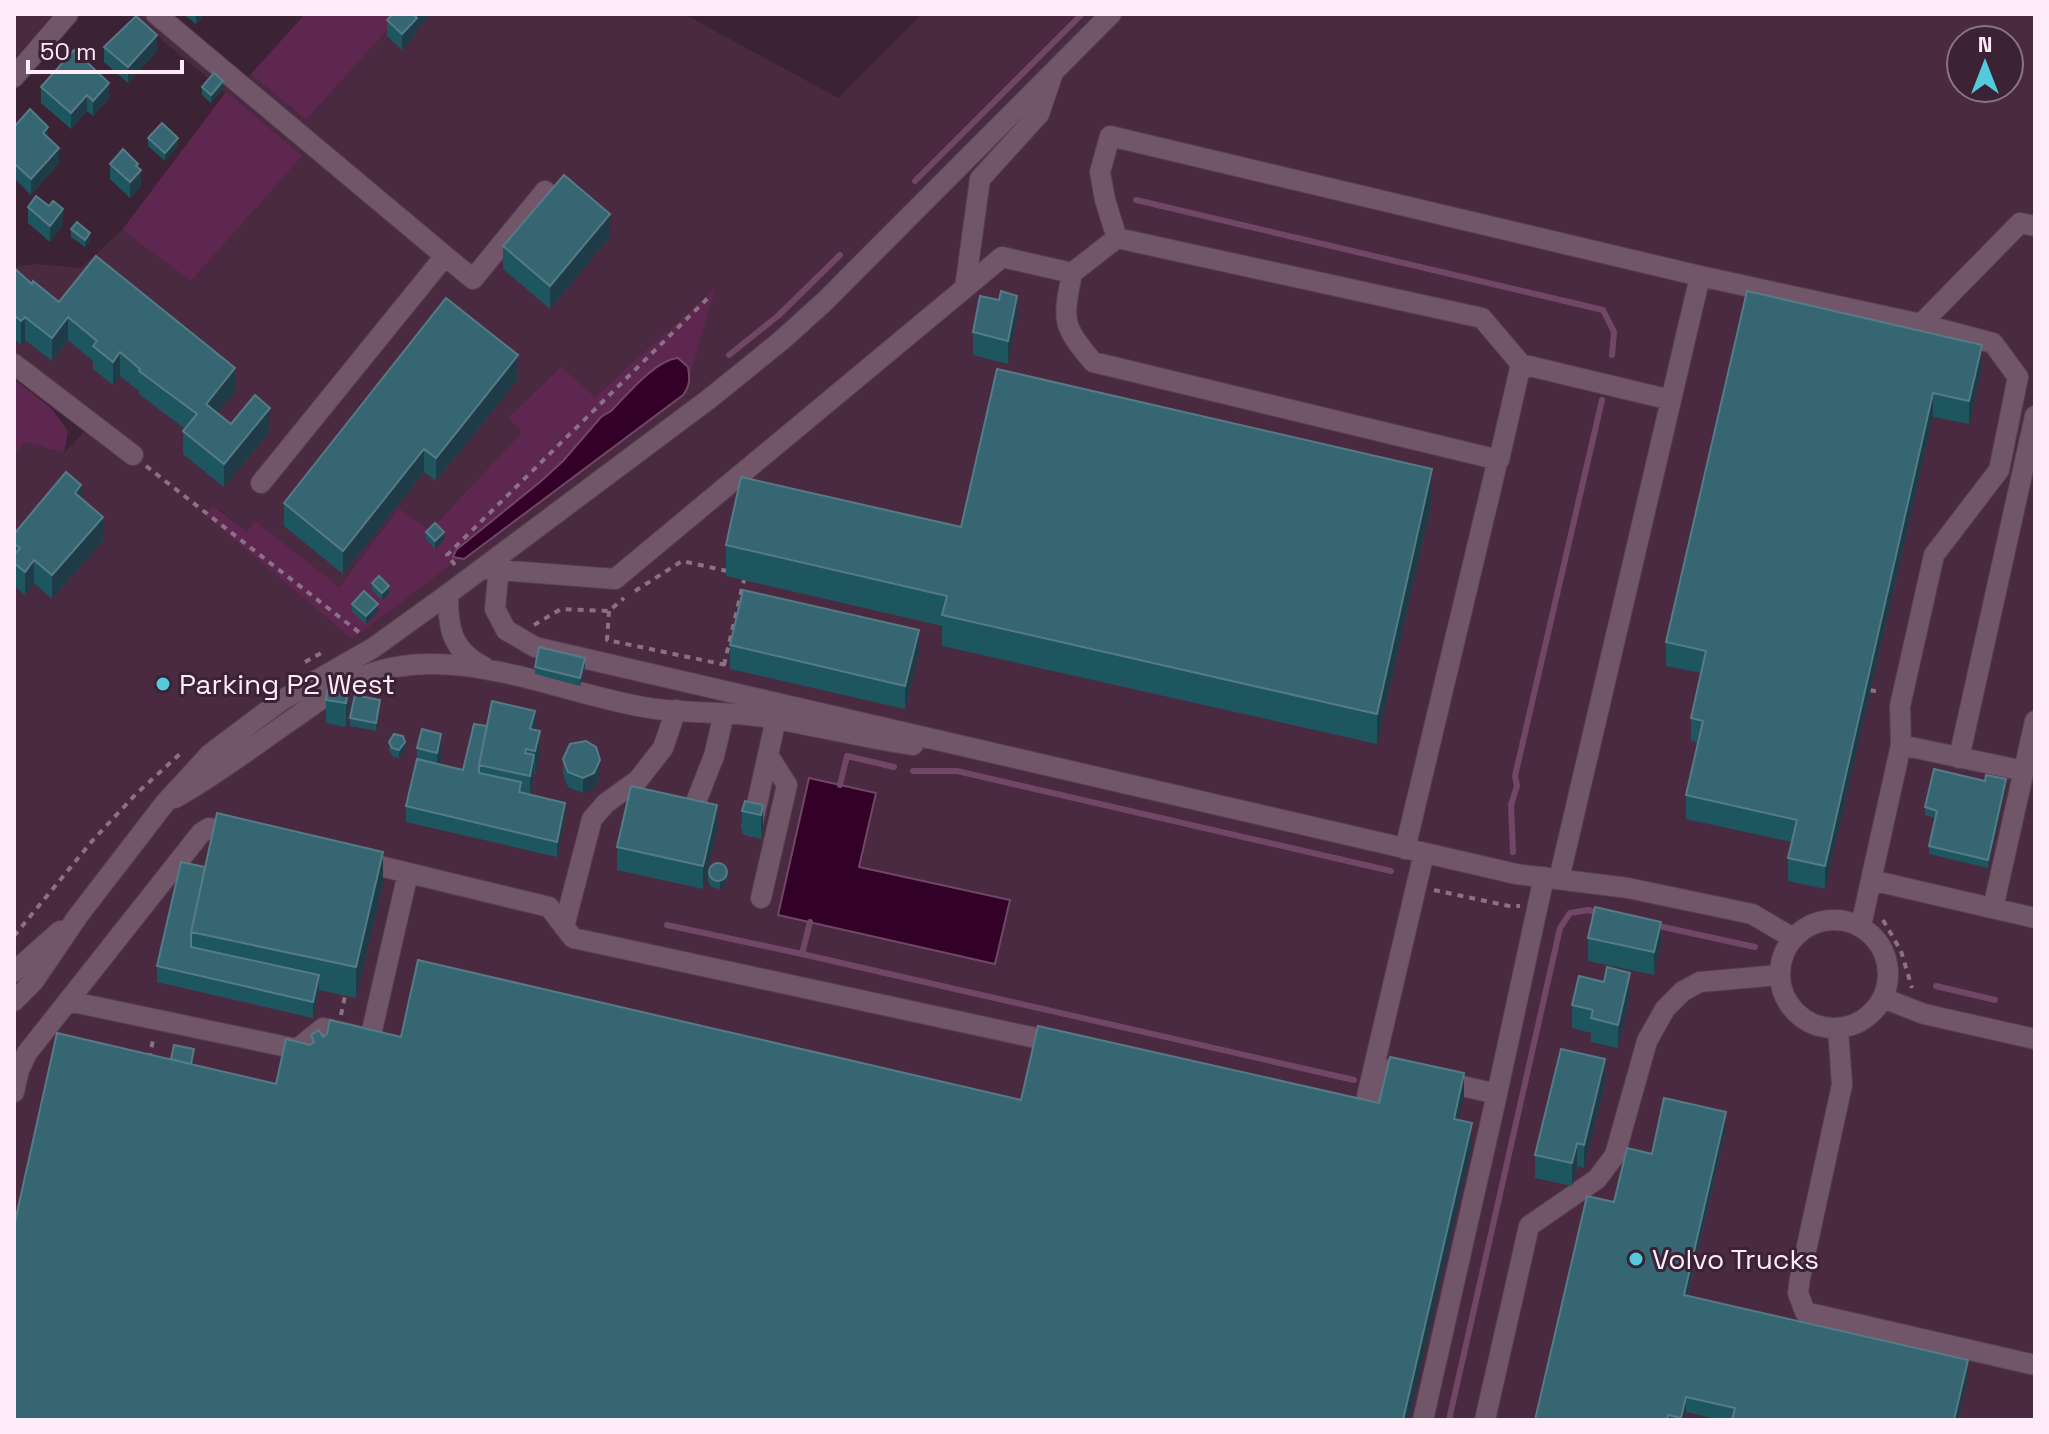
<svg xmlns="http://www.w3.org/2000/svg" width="2049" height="1434" viewBox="0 0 2049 1434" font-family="'Space Grotesk',sans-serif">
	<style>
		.built { fill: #4a2a41; fill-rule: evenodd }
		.green { fill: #5e2750 }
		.water { fill: #330028; stroke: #704766; stroke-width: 2 }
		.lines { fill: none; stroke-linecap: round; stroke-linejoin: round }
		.stream { stroke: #704766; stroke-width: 6 }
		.minor-casing { stroke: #573e50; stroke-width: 22 }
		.path { stroke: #897282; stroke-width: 4; stroke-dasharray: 6 6; stroke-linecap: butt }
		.minor { stroke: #715669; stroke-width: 20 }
		.wall { fill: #1e5660 }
		.shaded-wall { fill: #203b48 }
		.building { fill: #366671; stroke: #557b86; stroke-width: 2 }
		.poi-dot { fill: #54cadd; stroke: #3c2235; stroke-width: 3 }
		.labels { text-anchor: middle; stroke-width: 6; stroke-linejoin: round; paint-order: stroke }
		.poi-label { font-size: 28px; fill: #feecf8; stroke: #3c2235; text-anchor: start }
	</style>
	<rect width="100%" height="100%" fill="#3c2235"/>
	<path class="built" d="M14,14H53L14,59Z
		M131,14H167L246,80L251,74L306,120L402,14H684L838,98L922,14H2035V1420H14V455L25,442L64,453L94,421L14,357V267L36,264L81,268L122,230L191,281L301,156ZM1961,40H2009V88H1961ZM715,289L352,639L214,506L247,532L255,522L338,588L399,508L430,530L522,432L508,418L561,366L595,397Z"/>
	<path class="green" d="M305,14H402L306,120L251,74Z
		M226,92L302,156L191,281L122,230Z
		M716,287L686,388L352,639L205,515L213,506L247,532L255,521L339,587L399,508L430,530L522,432L508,418L561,366L595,397Z
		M14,379L51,408L68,431L64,453L25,442L14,455Z"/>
	<path class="water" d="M678,358L688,367C690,378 690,386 683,395L464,559L453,557L456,550L540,482L563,461L601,417L611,411C627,395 655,360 678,358Z
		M809,778L876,793L859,867L1010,900L995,964L778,915Z"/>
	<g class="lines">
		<path class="stream" d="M915,181L1082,14
			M1136,200L1603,310L1614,332L1612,355
			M729,355L779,315L840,255
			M913,771H957L1391,871
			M840,785L847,756L894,767
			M1513,852L1511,805L1517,786L1515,776L1602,400
			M810,922L802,954L1354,1080
			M667,925L802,954
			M1654,925L1755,947
			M1936,986L1995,1000
			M1449,1420L1560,928L1570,913L1588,910L1600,913"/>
		<g class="minor-casing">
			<path id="minor" d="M156,14L445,256L261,483
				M14,77L68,14
				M1117,238L1105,200L1100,172L1110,136L1700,276L1921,324L2020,223L2035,226
				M445,256L473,279L545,191
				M965,288L1002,257L1072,273C1063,321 1061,324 1093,362L1499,460L1521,364L1482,318L1117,238L1072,273
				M14,364L133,455
				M1521,364L1671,400
				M500,555L495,609L506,630L535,647L1516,874L1628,888L1752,914L1793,938
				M485,569L615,579L965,288L980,179L1039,114L1052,76
				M448,594C448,628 451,650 484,667
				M1901,745L1900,706L1934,555L1999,470L2018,377L1993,343L1921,324
				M1959,758L2035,416
				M175,798C218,774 256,744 296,717C318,701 339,686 364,676C452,640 560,694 649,708C687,714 726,711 764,717C814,725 863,738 913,745
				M688,822L714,756L724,714
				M752,826L776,719
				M1405,849L1498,459
				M359,861L549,907L573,938L1059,1043
				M1559,879L1700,276
				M1871,880L1901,745L2024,771
				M761,898L787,785L768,755
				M1993,908L2035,721
				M1780 974a54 54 0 1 1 108 0a54 54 0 1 1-108 0Z
				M1861,926L1871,880L2035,918
				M564,927L592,819L606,803L638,780L663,748L676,710
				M14,972L60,931
				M1883,998L1924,1014L2035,1039
				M14,1001L33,982L78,916L165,803L210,754L282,700L373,648L448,594L709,399L782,340L824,302L1111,14
				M68,1001L297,1049L323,1028L370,1039L408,873
				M1838,1028L1842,1085L1800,1278L1798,1293L1805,1312L2035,1365
				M1406,1073L1391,1069L1364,1109L1424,853
				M14,1092L19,1070L27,1053L201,833L209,828L238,833
				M1497,1094L1544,877
				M1423,1420L1497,1094L1441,1081
				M1485,1420L1529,1226L1597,1179L1615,1155L1647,1041L1665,1009L1683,991L1700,982L1780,975"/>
		</g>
		<path class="path" d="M146,466L360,633
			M455,565L447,555L711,295
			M635,591L682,561L727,571
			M609,611L607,640L731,666
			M534,625L561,609L609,611L624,598
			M305,662L325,651
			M724,665L744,580
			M1870,690L1879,692
			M1434,890L1509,906H1520
			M1883,920L1901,951L1912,988
			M14,936L93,840L136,794L182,752
			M341,1015L345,996
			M149,1059L153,1040"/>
		<use href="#minor" class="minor"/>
	</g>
	<path class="wall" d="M183,14H204L196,24Z
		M387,20L417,29V33L402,50L387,36Z
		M104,47L157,51L128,83L104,62Z
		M41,87L109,99L93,116L87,111L71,129L41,103Z
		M202,87L223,89L211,103L202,95Z
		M14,127L59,163L31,195L14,178Z
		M148,138L178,146L165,161L148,146Z
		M110,164L138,168L141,186L130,198L110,179Z
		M28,207L63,225L50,242L28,223Z
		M71,229L90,241L85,247L71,237Z
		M610,237L550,309L503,269V246Z
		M14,268L32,284L59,302L235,392L217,413L231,424L270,431L224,487L183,454V431L185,429L139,394V391L120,376L113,385L93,369V361L68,340L52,361L25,340L21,345L14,338Z
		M1747,291L1982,368L1969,424L1933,417L1825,889L1788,881V858L1792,842L1686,819V795L1698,743L1691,741V718L1701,673L1666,666V642Z
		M1017,319L1008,364L973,355V332Z
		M518,379L436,481L424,472L343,574L284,526V503Z
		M81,498L103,540L52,599L34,583L25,595L14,586V534Z
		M1432,500L1377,744L942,646V626L726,576V545L961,527Z
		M426,532L444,540L435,549L426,539Z
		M372,583L389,594L382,600L372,590Z
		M352,604L378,612L366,624L352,612Z
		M730,645L919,653L905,709L730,669Z
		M585,666L580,686L535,674V667Z
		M329,681L349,708L346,727L326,723V700Z
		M380,708L376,731L350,726V718Z
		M487,726L535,730L540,754L535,774H534L530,795L565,818L557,857L406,822V806L417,759V748L422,729L441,757L440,764L463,770Z
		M389,742L405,750L399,758L392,756L389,750Z
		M563,759L600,776L594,789L583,793L568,787L563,774Z
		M2006,787L1988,868L1929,854V846L1935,818L1925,815V807Z
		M763,805V828L761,839L742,834V811Z
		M717,829L703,889L617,870V847Z
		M205,867L383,883L356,998L319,990L313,1018L157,982V966Z
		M708,873L727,877L725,886L720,889L711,887L708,881Z
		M1588,938L1661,945L1654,975L1588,961Z
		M1630,996L1618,1048L1591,1042V1033L1572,1028V1005Z
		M1605,1083L1584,1168L1577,1166L1572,1186L1535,1178V1155Z
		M1726,1128L1688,1296L1968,1376L1958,1420H1720L1686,1412L1684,1420H1535L1614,1202L1652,1154Z"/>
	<path class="shaded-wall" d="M196,14H204L196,24Z
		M416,14H431L417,29V33L402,50V34Z
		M157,35V51L128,83V67Z
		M223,81V89L211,103V95Z
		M109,83V99L93,116V101Z
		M87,95V111L71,129V113Z
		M48,127V143L43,133Z
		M178,138V146L165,161V153Z
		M59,148V163L31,195V179Z
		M138,164V173L141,170V186L130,198V182L136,166Z
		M63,209V225L50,242V226Z
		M610,214V237L550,309V286Z
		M90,233V241L85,247V240Z
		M1017,296V319L1008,364V341Z
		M25,317V340L21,345V321Z
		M68,317V340L52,361V338Z
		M1982,345V368L1969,424V401Z
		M120,352V376L113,385V362Z
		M518,355V379L436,481V458Z
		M235,368V392L206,427V404Z
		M1933,393V417L1825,889V866Z
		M270,408V431L224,487V464Z
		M424,449V472L343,574V551Z
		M1432,469V500L1377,744V714Z
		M81,485V508L75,493Z
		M103,517V540L52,599V575Z
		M444,532V540L435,549V541Z
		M34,560V583L25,595V572Z
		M389,586V594L382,600V593Z
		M378,604V612L366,624V616Z
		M919,630V653L905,709V686Z
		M585,658V666L580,686V678Z
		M349,685V708L346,727V703Z
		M380,700V708L376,731V723Z
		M535,711V734L530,752V729Z
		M540,731V754L535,774V751Z
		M441,734V757L437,776V753Z
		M405,742V750L399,758V750Z
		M534,755V778L530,799V776Z
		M600,760V776L594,789L583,793V778Z
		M2006,779V787L1988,868V860Z
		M565,803V818L557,857V842Z
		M717,805V829L703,889V866Z
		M763,805V828L761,839V815Z
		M383,852V883L356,998V967Z
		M727,869L725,886L720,889V881Z
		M1661,922V945L1654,975V952Z
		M1630,973V996L1618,1048V1025Z
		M319,975V990L313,1018V1002Z
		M1605,1059V1083L1584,1168V1145Z
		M1464,1073V1096L1454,1142V1119Z
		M1726,1112V1128L1684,1311V1295Z
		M1472,1123V1146L1409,1420H1403Z
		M1577,1143V1166L1572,1186V1163Z
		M1968,1360V1376L1958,1420H1954Z
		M1686,1397V1412L1684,1420H1681Z"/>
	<path class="building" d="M393,14H416L415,16L417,18L402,34L387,20Z
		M136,16L157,35L128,67L104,47Z
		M74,50L109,83L93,101L87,95L71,113L41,87Z
		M214,73L223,81L211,95L202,87Z
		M30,109L48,127L43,133L59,148L31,179L14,163V127Z
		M162,123L178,138L165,153L148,138Z
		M123,149L138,164L136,166L141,170L130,182L110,164Z
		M564,175L610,214L550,286L503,246Z
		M36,196L49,206L53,201L63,209L50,226L28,207Z
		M77,222L90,233L85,240L71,229Z
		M96,256L235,368L206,404L231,424L255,395L270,408L224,464L183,431L197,414L139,371L140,369L120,352L113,362L93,346L97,341L68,317L52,338L25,317L21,321L14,315V268L32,284L33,281L59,302Z
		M1001,291L1017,296L1008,341L973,332L980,296L999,300Z
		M1747,291L1982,345L1969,401L1933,393L1825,866L1788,858L1797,820L1686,795L1703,721L1691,718L1706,651L1666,642Z
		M446,298L518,355L436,458L424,449L343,551L284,503Z
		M997,369L1432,469L1377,714L942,615L947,596L726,545L741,477L961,527Z
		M66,472L81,485L75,493L103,517L52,575L34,560L25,572L14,563V555L20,548L14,543V534Z
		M435,523L444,532L435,541L426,532Z
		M379,576L389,586L382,593L372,583Z
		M743,590L919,630L905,686L730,645Z
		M364,591L378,604L366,616L352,604Z
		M539,647L585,658L580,678L535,667Z
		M329,681L349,685L346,703L326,700Z
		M355,695L380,700L376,723L350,718Z
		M492,701L535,711L530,729L540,731L535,751L526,749L525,753L534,755L530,776L479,765Z
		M474,724L487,726L479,765V773L521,782L519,792L565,803L557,842L406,806L417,759L463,770Z
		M422,729L441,734L437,753L417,748Z
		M394,734L403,736L405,742L399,750L392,748L389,742Z
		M586,741L596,747L600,760L594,773L583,778L568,772L563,759L570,744Z
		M1934,769L1985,781L1986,775L2006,779L1988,860L1929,846L1937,811L1925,807Z
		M631,786L717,805L703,866L617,847Z
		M745,801L763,805L761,815L742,811Z
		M217,813L383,852L356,967L191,932Z
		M181,862L205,867L191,932V947L319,975L313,1002L157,966Z
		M709 872a9 9 0 1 1 18 0a9 9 0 1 1-18 0Z
		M1595,907L1661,922L1654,952L1588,938Z
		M418,960L1021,1100L1038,1026L1379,1103L1390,1057L1464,1073L1454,1119L1472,1123L1403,1420H14V1226L57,1033L276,1084L286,1039L310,1045L314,1042L311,1035L319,1030L323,1037L327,1034L330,1020L401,1037Z
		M1607,967L1630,973L1618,1025L1591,1018L1593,1010L1572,1005L1579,976L1604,982Z
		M174,1045L194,1049L191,1064L171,1059Z
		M1561,1049L1605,1059L1584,1145L1577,1143L1572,1163L1535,1155Z
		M1664,1098L1726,1112L1684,1295L1968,1360L1954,1420H1732L1735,1408L1686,1397L1681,1418L1668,1415L1667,1420H1535L1587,1196L1614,1202L1627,1148L1652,1154Z"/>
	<g class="poi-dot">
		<circle cx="163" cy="684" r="8"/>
		<circle cx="1636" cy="1259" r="8"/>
	</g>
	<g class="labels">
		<g class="poi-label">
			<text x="179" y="694">Parking P2 West</text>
			<text x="1652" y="1269">Volvo Trucks</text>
		</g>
	</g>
	<rect width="2049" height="1434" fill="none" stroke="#feecf8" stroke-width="32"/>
	<g transform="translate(1985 64)"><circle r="38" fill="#3c2235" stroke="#8a7383" stroke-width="2"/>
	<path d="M0-6L14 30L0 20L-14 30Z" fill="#54cadd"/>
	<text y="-12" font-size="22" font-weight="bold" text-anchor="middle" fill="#feecf8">N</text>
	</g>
	<path d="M28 60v12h154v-12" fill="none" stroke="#feecf8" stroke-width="4"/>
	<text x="40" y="60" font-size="24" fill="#feecf8" stroke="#3c2235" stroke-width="6" paint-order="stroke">50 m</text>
</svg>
